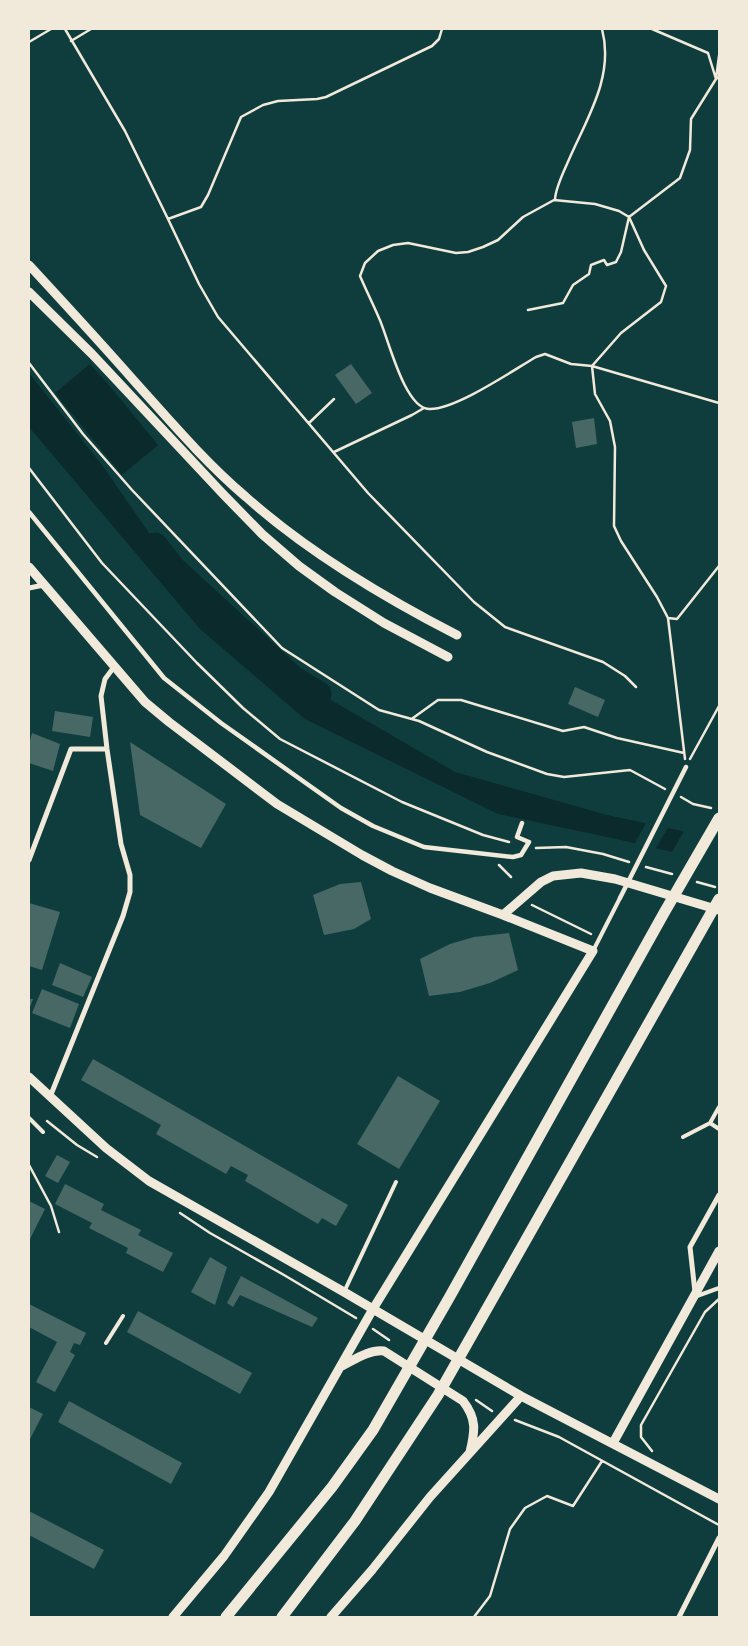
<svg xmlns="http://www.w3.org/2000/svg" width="748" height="1646" viewBox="0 0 748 1646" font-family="'Crimson Pro',serif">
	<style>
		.water { fill: #0a2a2b }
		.pier { fill: #0f3d3e }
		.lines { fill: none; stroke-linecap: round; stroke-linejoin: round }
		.river { stroke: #0a2a2b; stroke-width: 25 }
		.building { fill: #486865 }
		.path { stroke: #f1e9da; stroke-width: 2.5 }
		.service { stroke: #f1e9da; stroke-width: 4 }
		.pedestrian { stroke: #f1e9da; stroke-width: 4.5 }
		.minor { stroke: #f1e9da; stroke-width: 5 }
		.tertiary { stroke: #f1e9da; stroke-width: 9 }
		.trunk { stroke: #f1e9da; stroke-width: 11 }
	</style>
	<rect width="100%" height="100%" fill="#0f3d3e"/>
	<path class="water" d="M91,363L158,445L122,475L55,393Z
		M29,373L102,465L174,569L293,678L455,772L607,815L719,839V863L621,840L498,814L305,719L200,629L29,427Z"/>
	<path class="pier" d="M91,361L93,362L138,417L88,362Z
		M647,821L669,826L655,850L634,845Z
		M685,829L719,837V866L671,854Z"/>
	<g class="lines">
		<path class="river" d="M155,545L174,569L293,678L319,694"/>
	</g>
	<path class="building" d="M351,364L372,393L356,404L335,375Z
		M594,418L597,444L576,448L572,422Z
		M575,687L605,700L598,717L568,704Z
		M55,711L93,717L90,737L52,731Z
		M32,733L60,744L53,771L29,763V744Z
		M130,742L226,804L201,848L140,815Z
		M361,882L371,919L354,929L324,935L313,895L340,884Z
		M29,903L60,912L42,970L29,966Z
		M509,933L518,970L490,983L460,992L429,996L420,959L450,944L474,937Z
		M60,963L92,977L83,997L52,985Z
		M42,989L79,1004L70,1028L32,1013Z
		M29,999H33L29,1010Z
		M93,1059L348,1205L336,1226L322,1218L318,1224L245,1181L248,1175L231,1166L226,1174L156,1134L161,1125L81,1080Z
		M398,1076L440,1101L399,1169L357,1144Z
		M57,1155L70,1162L58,1183L45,1176Z
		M65,1184L104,1204L101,1210L141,1230L138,1235L173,1253L163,1272L126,1253L128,1248L89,1228L92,1223L55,1204Z
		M29,1201L45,1209L29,1241Z
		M210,1257L227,1267L215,1305L191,1292Z
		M241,1276L318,1318L312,1327L240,1295L233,1307L227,1303Z
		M29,1304L86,1333L80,1345L74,1343L70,1352L75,1355L55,1392L36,1382L57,1342L29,1327Z
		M138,1311L252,1373L240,1394L127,1332Z
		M69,1401L182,1463L171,1484L58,1422Z
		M29,1407L43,1414L29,1441Z
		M29,1511L104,1550L94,1569L29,1535Z"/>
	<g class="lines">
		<path class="path" d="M65,29L125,131L168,219
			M442,29L439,39L432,46L326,97L317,99L278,101L263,105L241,117L208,195L201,207L168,219L199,284L218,317L368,493L474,602L505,627L603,662L625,676L636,687
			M652,29L708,53L716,79L719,77
			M71,41L91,29
			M29,42L51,29
			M555,200C555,190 562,175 567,164C585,121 615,78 602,29
			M528,310L563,303L573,285L589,274L591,265L604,260L607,265L616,262L621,252L629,217L680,178L690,150L691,119L716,79L719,56
			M29,363L83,434L132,490L282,648L379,710L419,721L487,752L547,774L564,777L630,770L665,789
			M309,423L334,399
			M334,452L412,415L424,408
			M29,468L102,563L197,663L243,708L280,739L402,802L483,835L509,842
			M668,618L677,619L719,566
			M413,718L438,700H461L563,731L584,727L617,738L684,753
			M685,759L668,618L657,597L621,541L614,526L615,447L610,421L595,394L592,366L621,333L661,302L666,286L644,250L629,217L619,211L595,204L554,200L523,217L498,240L483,247L468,252L456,253L408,243L393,245L378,251L365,263L360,276C366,290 373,304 379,318C388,337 404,408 429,409C455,410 512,371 536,357L545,354L571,364L592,366L719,403
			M690,759L719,706
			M681,797L693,804L711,808
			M536,848L566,847L603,854L629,862
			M499,865L511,877
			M646,867L672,874
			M697,882L715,887
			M532,905L591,934
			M47,1121L77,1145L97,1157
			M29,1165L51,1206L59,1232
			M180,1213L210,1233L284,1275L356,1318
			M373,1329L389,1340
			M476,1400L492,1411
			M515,1420L559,1437L719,1525
			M652,1451L641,1437V1425L705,1312L719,1299
			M474,1617L490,1596L510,1529L525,1508L547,1496L573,1506L602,1461"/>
		<path class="service" d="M593,951L620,898
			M29,1118L43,1132
			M710,1123L719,1129
			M683,1137L710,1123L719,1107
			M344,1292L396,1182
			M697,1296L719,1288
			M106,1343L123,1316"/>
		<path class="pedestrian" d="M29,512L164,678L221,723L341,808L373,826L424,847L513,857L521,855L529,842L517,837L522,823
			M620,898L686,767"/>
		<path class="minor" d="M29,588L44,585
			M29,860L71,749H107
			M50,1097L123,916L130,892V875L121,844L107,749L101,696L105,679L114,667
			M695,1292L690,1247L719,1195
			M679,1617L719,1538"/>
		<path class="tertiary" d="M29,265C65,304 101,343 136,383C171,422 206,463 246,497C309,553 383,597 457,635
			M29,292L92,354L223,494L262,534L299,566L335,592L384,623L448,657
			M29,567L145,702L169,722L277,804L362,855L392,871L430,888L503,915L593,951L373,1309L269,1492L224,1556L173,1617
			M503,915L541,882L553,876L581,873L615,879L719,910
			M29,1077L106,1148L149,1181L344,1292L521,1396L719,1499
			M342,1366C354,1360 370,1349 384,1351L463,1401C477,1419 475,1431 470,1452
			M613,1443L719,1251
			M331,1617L372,1570L430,1497L521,1396"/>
		<path class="trunk" d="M226,1617L332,1487L373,1430L449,1298L664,913L719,818
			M282,1617L355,1521L438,1395L719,899"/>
	</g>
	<rect width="748" height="1646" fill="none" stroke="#f1e9da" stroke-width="60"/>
</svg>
